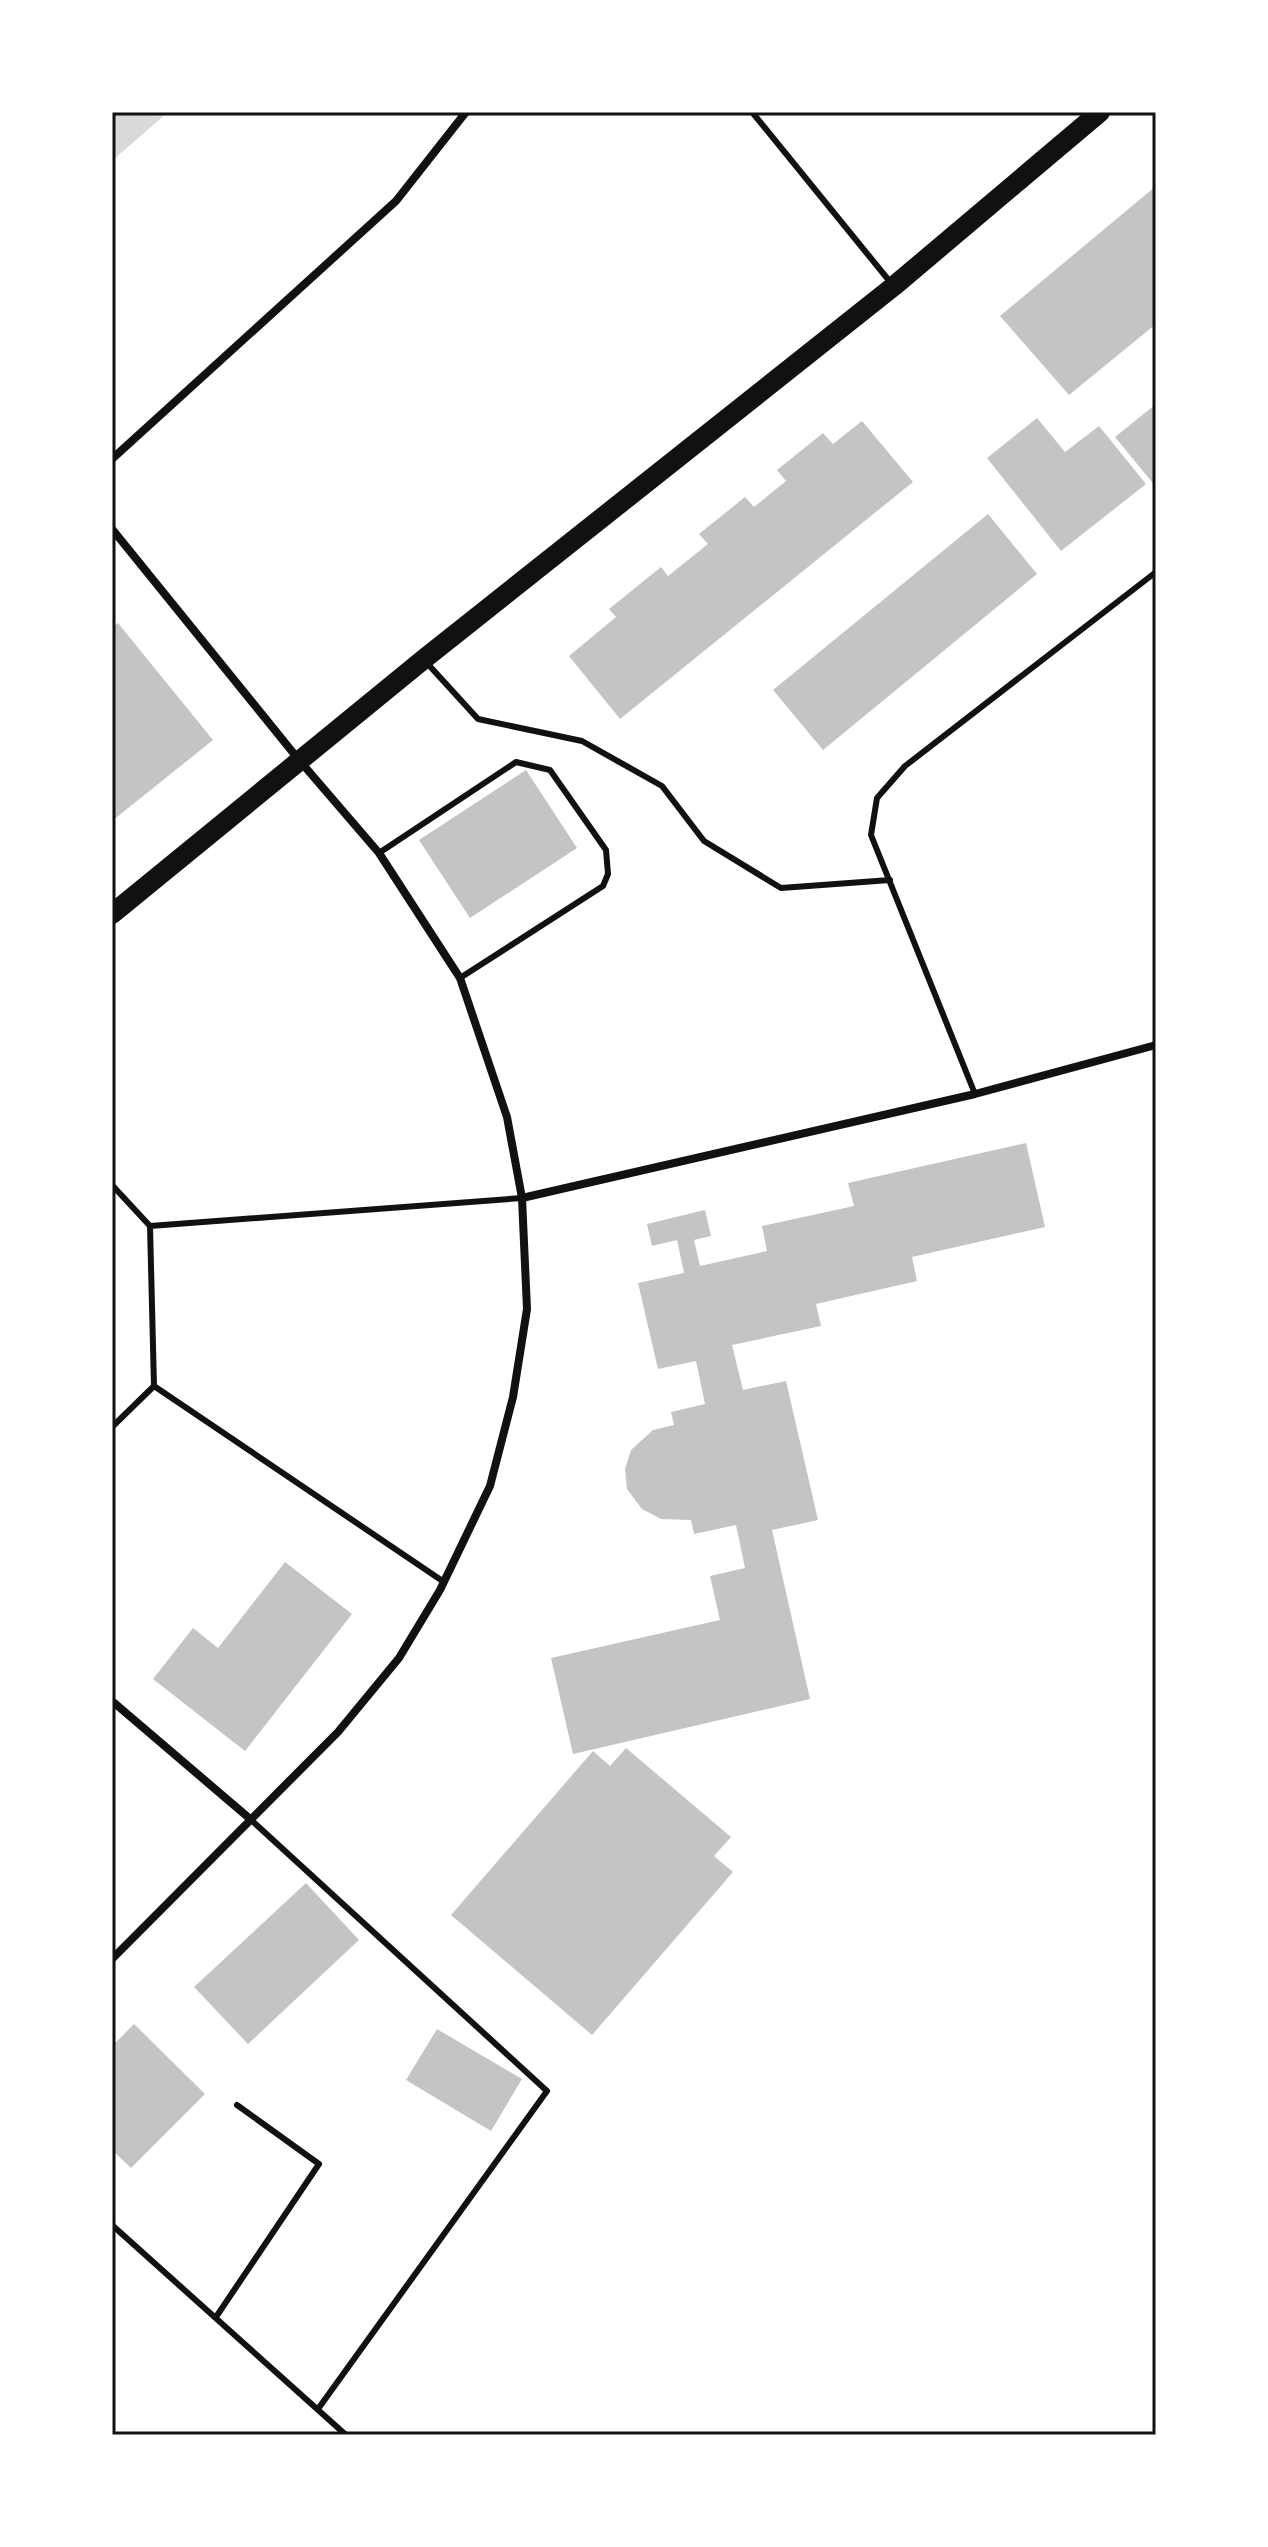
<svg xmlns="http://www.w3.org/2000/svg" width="1268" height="2547" viewBox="0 0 1268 2547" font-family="'Titillium Web',sans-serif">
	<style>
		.water { fill: #d9d9d9 }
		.building { fill: #c4c4c4 }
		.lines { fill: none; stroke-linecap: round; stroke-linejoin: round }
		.service { stroke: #111; stroke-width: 6 }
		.minor { stroke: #111; stroke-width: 8 }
		.primary { stroke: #111; stroke-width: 20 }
		.neatline { fill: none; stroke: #111; stroke-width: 3 }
	</style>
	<rect width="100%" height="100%" fill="#fff"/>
	<path class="water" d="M112,112H168L112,161Z"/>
	<path class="building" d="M1156,186V324L1069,395L1000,316Z
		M1156,404V487L1115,437Z
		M1037,418L1065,452L1099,426L1146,484L1061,551L987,458Z
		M862,421L913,482L620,719L569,656L616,617L609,609L661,567L668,576L708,544L699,534L745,497L754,507L786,481L777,470L823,433L833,444Z
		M988,514L1037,574L823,750L773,690Z
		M118,623L213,740L112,821V627Z
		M526,770L577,848L470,918L419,840Z
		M1026,1143L1045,1227L912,1257L917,1281L816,1304L821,1326L732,1345L743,1390L786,1381L818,1520L772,1530L810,1699L573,1754L551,1658L720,1620L710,1576L745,1568L736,1525L694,1534L691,1520L661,1519L642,1509L627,1489L625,1469L631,1450L653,1430L674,1425L671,1412L705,1404L696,1361L658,1369L638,1283L684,1273L677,1240L652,1246L647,1224L705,1210L711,1236L694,1240L700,1266L767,1251L762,1226L854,1206L848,1183Z
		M285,1562L352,1614L245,1751L153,1679L193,1628L218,1648Z
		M626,1748L731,1837L714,1856L733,1872L592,2035L451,1915L593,1751L610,1766Z
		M306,1883L359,1940L248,2044L194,1987Z
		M134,2024L205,2094L131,2168L112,2150V2046Z
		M437,2029L522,2079L491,2131L406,2080Z"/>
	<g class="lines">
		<path class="service" d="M752,112L891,283
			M426,662L478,719L582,741L662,786L704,841L781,888L890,880
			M379,853L516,762L550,770L606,850L608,874L603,886L460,978
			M975,1094L871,835L877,798L905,766L1156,572
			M112,1185L150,1226L154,1386
			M150,1226L522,1198
			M112,1427L154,1386L444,1582
			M249,1818L547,2091L318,2409
			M112,2225L346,2435
			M216,2317L319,2164L237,2105"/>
		<path class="minor" d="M112,459L396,201L466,112
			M112,529L299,760L379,853L460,978L507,1117L522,1198L527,1309L513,1397L490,1486L440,1590L399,1658L338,1732L112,1959
			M522,1198L975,1094L1156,1045
			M112,1701L249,1818"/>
		<path class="primary" d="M112,914L424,659L894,286L1100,112"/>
	</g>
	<rect width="1268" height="2547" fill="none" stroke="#ffffff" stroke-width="228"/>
	<rect x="114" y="114" width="1040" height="2319" class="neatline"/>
</svg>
